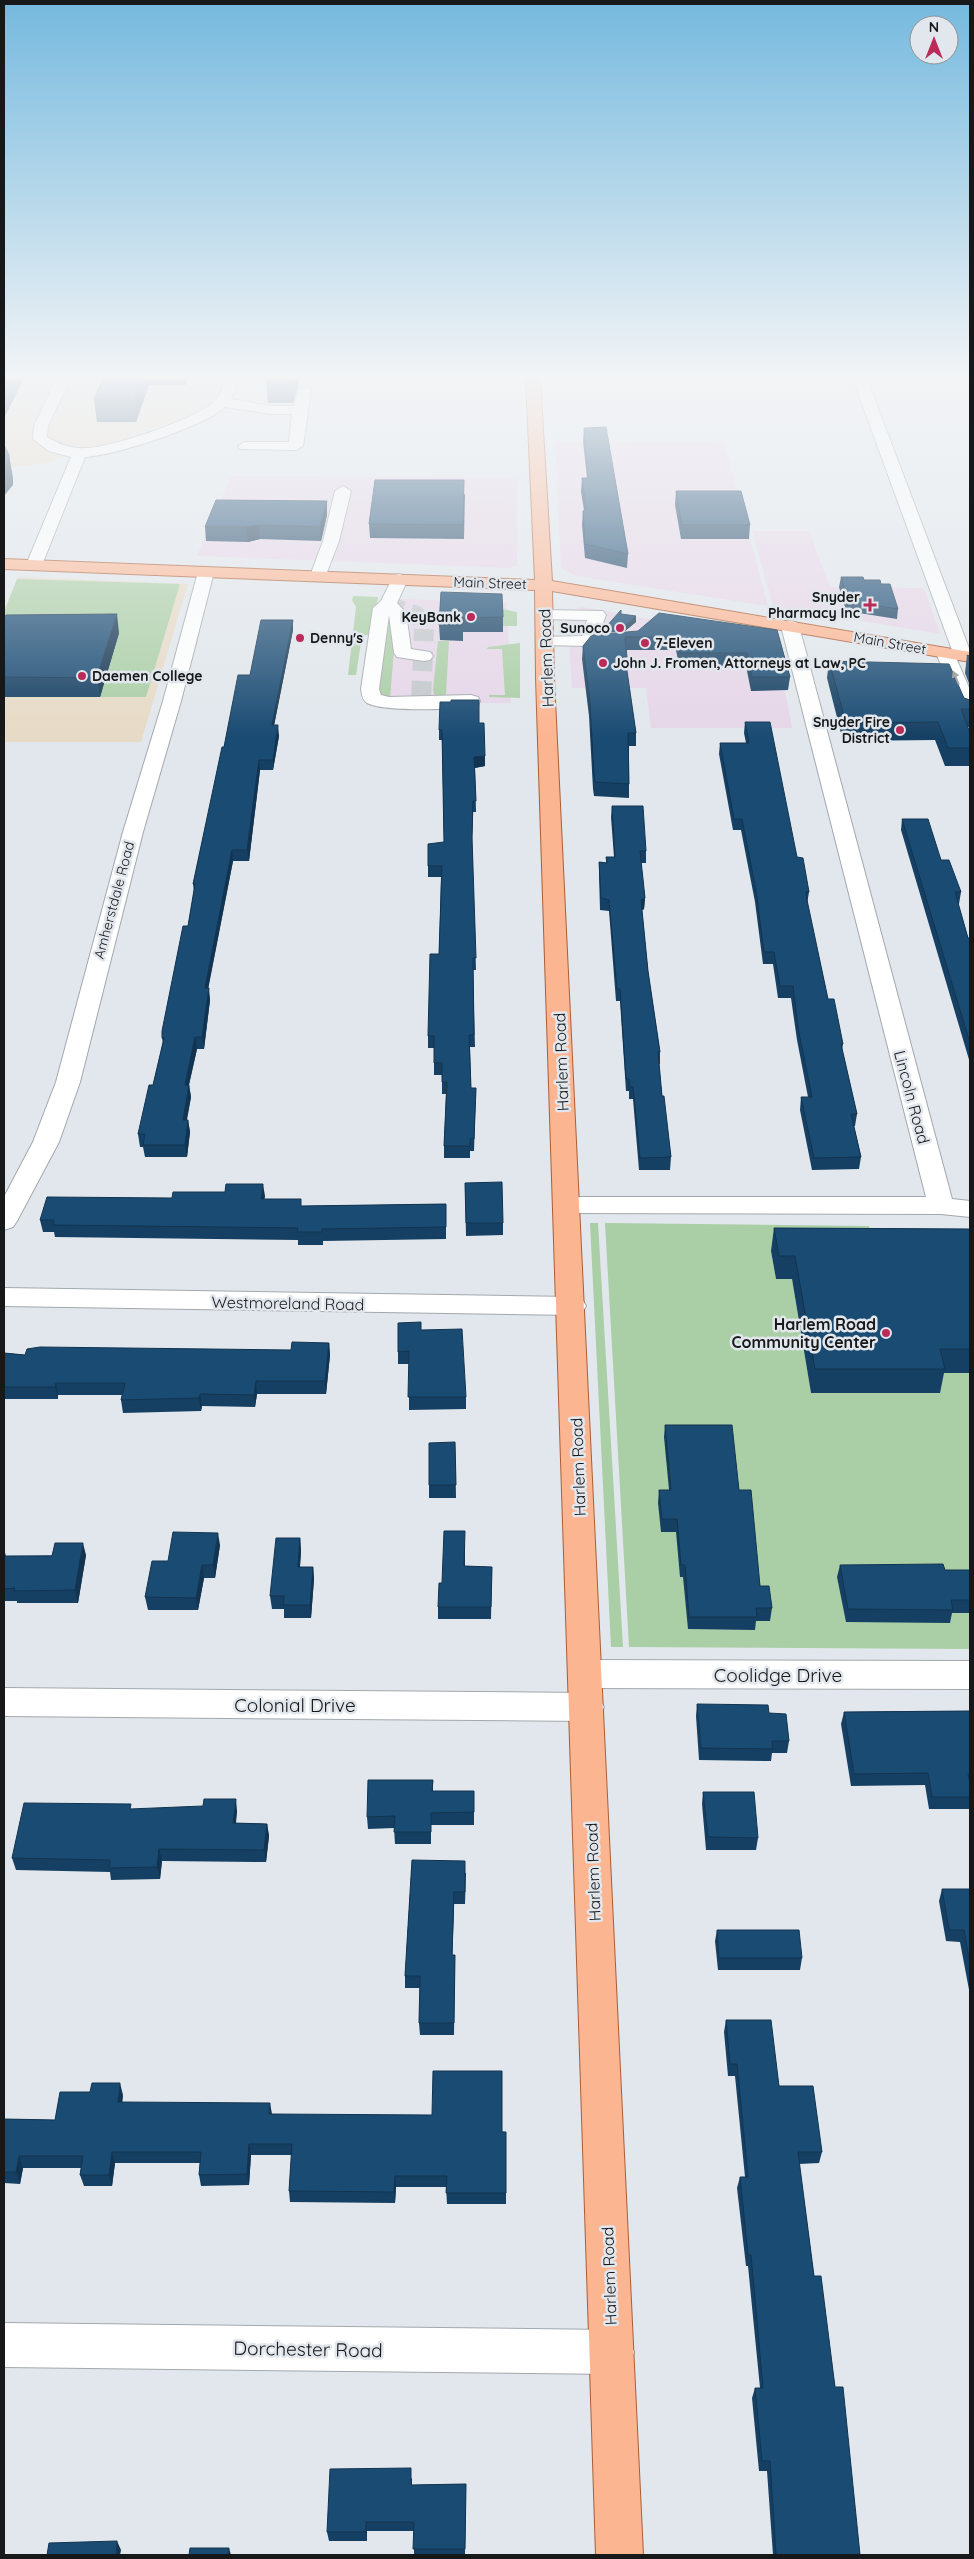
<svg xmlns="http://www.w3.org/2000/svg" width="974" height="2559" viewBox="0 0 974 2559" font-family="Quicksand,sans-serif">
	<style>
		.commercial { fill: #e6d6e8 }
		.education { fill: #e7dac6 }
		.green { fill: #aacea5 }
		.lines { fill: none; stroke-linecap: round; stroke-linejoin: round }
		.minor-tunnel-far1 { stroke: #c3c8cc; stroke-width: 16; stroke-dasharray: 16 8; stroke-linecap: butt }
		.minor-tunnel { stroke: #c3c8cc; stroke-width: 20; stroke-dasharray: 20 10; stroke-linecap: butt }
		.minor-casing { stroke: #a2a8ad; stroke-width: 2 }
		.major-casing { stroke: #aa5e37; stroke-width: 2 }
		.minor { fill: #fff; fill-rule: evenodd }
		.major { fill: #fcb591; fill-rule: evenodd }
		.wall { fill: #164063 }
		.shaded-wall { fill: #123450 }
		.building { fill: #1a4b73; stroke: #123450 }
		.oneway { fill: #969798 }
		.poi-dot { fill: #ba2b59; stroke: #e1e7ec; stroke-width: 2 }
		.labels { text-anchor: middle; stroke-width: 5; stroke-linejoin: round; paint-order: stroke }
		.far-street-label { font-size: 14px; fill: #16181a; stroke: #e1e7ec }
		.far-poi-label { font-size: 14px; font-weight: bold; fill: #16181a; stroke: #e1e7ec; text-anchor: end }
		.street-label { font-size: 16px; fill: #16181a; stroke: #e1e7ec }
		.poi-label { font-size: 16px; font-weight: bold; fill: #16181a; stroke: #e1e7ec; text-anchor: end }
		.near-street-label { font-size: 19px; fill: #16181a; stroke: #e1e7ec }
	</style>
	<rect width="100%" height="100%" fill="#e1e7ec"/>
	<path class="commercial" d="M724,441L768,606L576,576L561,568L555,442Z
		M231,476L518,477L517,566L509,568L197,556Z
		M752,531H809L830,587L924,588L940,634L773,606Z
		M382,598L507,603L511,703H373Z
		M583,607L776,642L792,728H651L646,688H572L567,612Z"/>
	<path class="education" d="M4,379H220L213,401L204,411L107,444L92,446L47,463L4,468Z
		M18,577L188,584L141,742H4V610Z"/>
	<path class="green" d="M17,579L180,584L146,697H100L4,634V612Z
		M353,596L378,597L372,634L362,636L356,675H348L356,607L352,600Z
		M502,609L517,612V626H502Z
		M391,611L394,650L390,699L376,696L386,613Z
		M438,641H449L446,694L440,697L434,695L433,690Z
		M520,643V698L489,697V695H505L502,649H487L488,647Z
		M590,1223H598L623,1647H611Z
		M605,1223L869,1226L874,1252L771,1251L776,1279H792L811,1393H939L935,1373H970V1649L629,1647Z"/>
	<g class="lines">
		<path class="minor-tunnel-far1" d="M388,604L417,614L424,630"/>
		<path class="minor-tunnel" d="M421,701L424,629"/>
		<g class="minor-casing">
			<path id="minor" d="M56,379H70L48,426L47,437C60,445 72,449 87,448C113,447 200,418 216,400C221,394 223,386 225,379H239L231,399L272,406H294L299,388H309L311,391L303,446L296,450L240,449L238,446L245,442H289L292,414H272L225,407C203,427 116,455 85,457L42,565L40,569H28L26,565L71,457L49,451L33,439L34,426Z
				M853,379H867L970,651L969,660H957L970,690V717L963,715L961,711L936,653L939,649L945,648L952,650Z
				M343,486L351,491L339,541L324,580H312L310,576L323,541L335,491Z
				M206,567L214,572L181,701L143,832L80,1082L59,1142L17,1221L13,1227L4,1230V1197L33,1142L56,1082L123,832L163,701L198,572Z
				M400,574L408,579L397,603L406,613L411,649L430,652L433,656L430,660L424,661L397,657L394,653L389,615L379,689L381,695L389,697L471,695L478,697L480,701L478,705C457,710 385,712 367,703C362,700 362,694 361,689L373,608L381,601L394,575Z
				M545,610L603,611L606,615L595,645L589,646L540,645L537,641L540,637L582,636L587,620L539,619L536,615L539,611Z
				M790,621L796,622L799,626L952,1199L970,1201V1217L941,1214L566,1213L557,1211L553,1205L557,1199L566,1197H926L781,626L784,622Z
				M4,1288L572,1297L582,1299L586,1306L582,1313L572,1315L4,1306Z
				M585,1660L970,1661V1689L585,1688L573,1684L568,1674L573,1664Z
				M4,1688L587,1693L599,1697L604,1707L599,1717L587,1721L4,1716Z
				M4,2323L612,2330L628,2336L634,2352L628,2368L612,2374L4,2367Z"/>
		</g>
		<g class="major-casing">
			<path id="major" d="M526,379H540L552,581L970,652V662L552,591L554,678L643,2555H596L536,678L535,590L4,569V559L535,580Z"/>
		</g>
		<use href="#minor" class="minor"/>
		<use href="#major" class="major"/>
	</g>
	<path class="wall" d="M102,379H188L186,385H149L136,422H97L94,399Z
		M266,379H300L293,403H268Z
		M584,428L628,554L627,568L585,558L582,525L583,511L584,510L581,492L582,478H587L583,441Z
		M676,491L750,525L749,539H681L675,505Z
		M465,494L464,539L370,538L369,524Z
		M327,501V515L321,541L260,539L248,542L206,541L205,527Z
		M841,577L881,584L898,609L897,619L846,611L839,587Z
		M441,592L503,617V632H463V641L440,640L439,625Z
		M4,619L119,633L100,697H4Z
		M293,620V630L274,725L279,736L273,770H260L249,861H233L208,988L210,1000L204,1049H197L189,1085L191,1097L187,1120H188L190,1132L187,1157H145L143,1147H140L138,1134L153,1085L163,1043L162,1038L188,926L194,891L193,884L224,747L250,675Z
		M636,622L625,631L605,633V628Z
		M777,630L790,677L788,690L751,691L746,666H679L676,650H626V666L636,733V746H629V798L594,796L593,789L589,716L582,659L583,646L592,635Z
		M967,655L970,656V686L965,673Z
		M829,661L970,700V727H968L970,733V766H945L935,740L843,741L827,678Z
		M745,722L797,857L809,892L807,904L828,999L843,1044L842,1050L857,1114L855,1126H854L861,1157L859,1169L812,1170L800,1110L801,1097H808L797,1040L791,998H778L773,964H763L755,902L741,830H733L719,754L720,743H746L744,733Z
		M479,723L485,766L475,768L476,812H473L472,843L476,970H473L475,1047H470L471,1088H476L474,1151H470V1158H444V1146L446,1094H442V1075H434V1048H428V1036L439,954L441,877H428V866L444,842L442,740H439V730Z
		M612,806L646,851V863H641L645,898L644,909L642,910L648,971L660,1052V1064H659L662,1096L671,1157L670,1170H639L633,1099H629V1091H626L620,1001H616L609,911L600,910L599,874V862L606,863V857H614L611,817Z
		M902,819L941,860L961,892L959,904H958L968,938H970V1063L901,830Z
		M465,1183L503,1223V1235L466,1236Z
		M265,1196L264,1199L302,1206L446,1204V1239L323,1241V1245H298V1240L55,1237L54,1232H43L40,1220L172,1198Z
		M774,1228L970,1229V1373H944L940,1393H811L792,1279H776L771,1251Z
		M421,1330L466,1397V1409L409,1410V1364H398V1352Z
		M329,1343L330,1355L326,1394H257L255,1407L202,1406L201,1411L123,1413L121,1400L122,1395H58V1399H4V1353L25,1355L291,1350Z
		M665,1425L739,1490L760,1586L772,1608L770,1621H756L755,1630L688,1629L683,1577H680L676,1532H661L658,1503L659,1490H669L664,1437Z
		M455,1442L456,1498H429V1485Z
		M300,1538L301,1551L300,1567H313L314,1579L311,1618H284V1609H272L270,1596Z
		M465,1544V1566L492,1567L491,1619H438V1607L442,1583Z
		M220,1545L215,1578H204L198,1610H148L145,1597L168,1561Z
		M4,1549L6,1556L86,1555L78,1603H17V1601H4Z
		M840,1565L945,1570H970V1613H952L950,1623L846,1622L837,1577Z
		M697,1704L789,1741L787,1753H772L771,1761L699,1760L696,1716Z
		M970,1711V1809H929L925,1785L851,1786L841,1724L844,1712Z
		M433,1780V1791H474V1825H431V1844H395L394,1828L368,1829L367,1817Z
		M703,1792L758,1838L756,1850H706L702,1804Z
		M131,1809L237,1811L236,1823L267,1824L269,1836L266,1862L162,1861L160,1879L111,1880L110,1872L16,1870L12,1858Z
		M412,1860L466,1873L465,1904H454L452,1955H455L454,2035H420L419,2023L420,1988H405V1976Z
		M942,1889H970V1995L960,1942L946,1941L939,1901Z
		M717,1930L802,1958L800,1970H718L715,1941Z
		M726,2020L779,2086L822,2152L819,2163L799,2164L814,2276L835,2387L860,2555H773L767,2471H759L752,2398L755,2388H760L748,2266H746L737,2188L740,2177H745L735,2076H728L724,2032Z
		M123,2095L122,2102L272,2114L506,2132V2204H447L446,2187H396L395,2203L290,2202L289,2191L292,2155H251L249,2185L201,2186L199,2175L200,2163H115L112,2186H84L80,2175L82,2168H23L20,2184L4,2183V2119L55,2120Z
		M412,2478V2485L466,2484L465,2555H414V2531H367V2541H329L327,2532Z"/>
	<path class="shaded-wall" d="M9,379H24L4,418V388Z
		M141,379H148L149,385L136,422L134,399Z
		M185,379H188L186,385Z
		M292,379H300L293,403L292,380Z
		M9,455L13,478V485L4,496V468Z
		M327,501V515L321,541L320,527Z
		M259,525L260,539L248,542L246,527Z
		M117,614L119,633L100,697L97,678Z
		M636,616V622L625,631V626Z
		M293,620V630L272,736V725Z
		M278,725L279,736L273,770V760Z
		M485,756V766L474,768V757Z
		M259,760L260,770L249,861L247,850Z
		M232,850L233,861L206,1000L205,988Z
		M645,898L644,909L641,911V900Z
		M209,988L210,1000L204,1049L202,1037Z
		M195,1037L197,1049L186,1097L185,1085Z
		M189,1085L191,1097L184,1132L183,1120Z
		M188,1120L190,1132L187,1157L185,1145Z
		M263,1184L265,1196L262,1212L261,1199Z
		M329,1343L330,1355L326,1394L325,1381Z
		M256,1381L257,1394L255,1407L254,1395Z
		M56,1383L58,1395V1399L55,1387Z
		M200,1394L202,1406L201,1411L199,1398Z
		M218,1533L220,1545L215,1578L213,1565Z
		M300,1538L301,1551L299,1579L298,1567Z
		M83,1543L86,1555L78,1603L75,1590Z
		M202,1565L204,1578L198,1610L196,1598Z
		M313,1567L314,1579L311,1618L310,1605Z
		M236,1799L237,1811L234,1835L233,1823Z
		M267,1824L269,1836L266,1862L264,1850Z
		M159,1849L162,1861L160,1879L157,1867Z
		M454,1892V1904L452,1967V1955Z
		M120,2083L123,2095L121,2113L118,2102Z
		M270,2103L272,2114H269Z
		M249,2144L251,2155L249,2185L247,2174Z
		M112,2152L115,2163L112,2186L109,2175Z
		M19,2156L23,2168L20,2184L16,2172Z
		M395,2176L396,2187L395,2203L394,2192Z
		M366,2522L367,2531V2541L366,2532Z
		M117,2541L121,2550L120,2555H116Z
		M229,2548L231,2555H228Z"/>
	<path class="building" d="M4,379H9L4,388Z
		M103,379H141L134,399H94Z
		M266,379H292V380L266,381Z
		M606,427L628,554L585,544L583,511L586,509L582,478H588L584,428Z
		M4,445L9,455V461L4,468Z
		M375,480H464L463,525L369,524Z
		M676,491H741L750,525H682Z
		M216,500L327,501L320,527L259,525L246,527H205Z
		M841,577H863L864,580H880L881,584H890L898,609L848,601Z
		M441,592L502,594L503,617L462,618V626L439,625Z
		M621,610V614L636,616L625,626L605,628Z
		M659,613L777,630L790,677H752L747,653H680L677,637H625L627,657H625L636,733H628L629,784L595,782L594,775L590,703L583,646L592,635L638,631Z
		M117,614L97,678L4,677V619L6,615Z
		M261,620H293L272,725H278L273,760H259L247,850H232L205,988H209L202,1037H195L185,1085H189L183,1120H188L185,1145H143L145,1134H138L149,1085H153L164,1038H162V1031L183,926H188L195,884H193L222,747H224L238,675H250Z
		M967,655L970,656V662Z
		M829,661L949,664L964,698L970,700V709H961L970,733V748H948L938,722L846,723Z
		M451,700H479V723H484L485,756L474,757L476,801H473L472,837L476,958H473L474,1035H469L471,1088H476L474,1139H470V1146H444L447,1082H442V1063H434V1036H428L430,954H439L442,866H428V844L444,842L442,730H439L440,702H451Z
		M745,722H770L797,857L803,858L809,892H806L807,900L828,999H834L843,1044H841L857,1114H851L861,1157L814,1158L801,1097H812L798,1028L793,986H780L774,952H764L756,891L742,819H734L720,743H749Z
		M612,806H643L646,851H640L645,898L641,900L648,971L660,1052H658L662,1096H664L671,1157L640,1158L633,1087H630L629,1079H626L620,989H617L609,900L601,898L599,862L607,863L606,857H615Z
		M902,819H928L941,860H949L961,892H955L968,938H970V1043Z
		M502,1182L503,1223H466L465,1183Z
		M226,1184H263L261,1199H301V1206L446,1204V1227L322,1229V1232H297L298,1228L53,1225L54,1220H40L47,1197L172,1198L173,1192H225Z
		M774,1228L970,1229V1349H940L945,1369H815L795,1256H779Z
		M421,1322V1330L462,1329L466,1397H408L409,1351L398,1352V1323Z
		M292,1342L329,1343L325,1381H256L254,1395L200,1394L199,1398L121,1400L125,1383H56L55,1387H4V1353L25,1355L27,1349L40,1347L291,1350Z
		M665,1425H732L739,1490H751L760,1586H769L772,1608H756L757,1617H689L685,1565H681L677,1519H662L659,1490H671Z
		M455,1442L456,1485H429V1443Z
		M444,1531H465L464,1566L492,1567L491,1607H438L439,1583H442Z
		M173,1532L218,1533L213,1565H202L196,1598L145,1597L152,1561H168Z
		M276,1538H300L298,1567H313L310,1605H283L284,1596H270Z
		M55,1543H83L75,1590L14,1591L15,1588L4,1589V1556H52Z
		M943,1564L945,1570H970V1600H951L953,1610L848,1609L840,1565Z
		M697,1704L768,1705L769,1713L786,1714L789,1741H772L773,1749L701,1748Z
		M970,1711V1774H968L970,1783V1797H932L928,1773L854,1774L844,1712Z
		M368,1780H433L432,1791H474V1812L431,1813V1832H394L395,1816L367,1817Z
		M703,1792H754L758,1838L708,1837Z
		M204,1799H236L233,1823L267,1824L264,1850L159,1849L157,1867L109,1868L110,1860L12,1858L24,1803L131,1804L130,1809L203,1806Z
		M412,1860L465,1861V1892H454L452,1955H455L454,2023H419L420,1976H405Z
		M942,1889H970V1964L964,1930H949Z
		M717,1930H799L802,1958H719Z
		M726,2020H771L779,2086H813L822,2152H798L814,2276H821L835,2387H843L860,2555H776L770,2461H762L755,2388H763L751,2255H748L740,2177H748L737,2064H730Z
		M433,2071H502V2132H506V2193H446L447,2176H395L394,2192L289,2191L292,2144H249L247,2174L199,2175L201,2152H112L109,2175H80L83,2156H19L16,2172H4V2119L55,2120L60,2092H90L92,2083H120L118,2102L270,2103L269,2114L432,2115Z
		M411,2468V2485L466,2484L465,2549H413L414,2522H366V2532H327L330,2469Z
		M117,2541L116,2555H47L49,2543Z
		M190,2548H229L228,2555H189Z"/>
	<defs><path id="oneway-solid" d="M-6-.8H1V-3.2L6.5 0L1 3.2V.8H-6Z" transform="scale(1.25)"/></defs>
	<use class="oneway" href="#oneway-solid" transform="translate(956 678) rotate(-113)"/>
	<linearGradient id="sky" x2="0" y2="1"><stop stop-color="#75b9de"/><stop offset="0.51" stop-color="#f2f4f6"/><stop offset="1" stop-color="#f2f4f6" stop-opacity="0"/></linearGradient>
	<rect width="974" height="737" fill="url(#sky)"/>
	<g class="poi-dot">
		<path d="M867.5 597.5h5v5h5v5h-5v5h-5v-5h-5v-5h5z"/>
		<circle cx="471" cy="617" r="5"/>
		<circle cx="620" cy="628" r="5"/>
		<circle cx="300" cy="638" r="5"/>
		<circle cx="645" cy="643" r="5"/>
		<circle cx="603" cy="663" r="5"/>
		<circle cx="82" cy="676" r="5"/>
		<circle cx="900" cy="730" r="5"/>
		<circle cx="886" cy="1333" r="5"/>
	</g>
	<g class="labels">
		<g class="far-street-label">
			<text transform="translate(490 583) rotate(2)" y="5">Main Street</text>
			<text transform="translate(890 643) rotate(10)" y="5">Main Street</text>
			<text transform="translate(114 900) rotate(-75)" y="5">Amherstdale Road</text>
		</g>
		<g class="far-poi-label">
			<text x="860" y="602">Snyder<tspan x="860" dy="16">Pharmacy Inc</tspan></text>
			<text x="461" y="622">KeyBank</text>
			<text x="610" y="633">Sunoco</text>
			<text x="310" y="643" text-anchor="start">Denny's</text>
			<text x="655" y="648" text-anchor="start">7-Eleven</text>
			<text x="613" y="668" text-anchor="start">John J. Fromen, Attorneys at Law, PC</text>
			<text x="92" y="681" text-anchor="start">Daemen College</text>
			<text x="890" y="727">Snyder Fire<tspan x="890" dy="16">District</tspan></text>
		</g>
		<g class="street-label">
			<text transform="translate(546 658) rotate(-92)" y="6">Harlem Road</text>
			<text transform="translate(561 1062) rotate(-92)" y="6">Harlem Road</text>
			<text transform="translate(912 1097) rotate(75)" y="6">Lincoln Road</text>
			<text transform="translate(288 1303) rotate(1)" y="6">Westmoreland Road</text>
			<text transform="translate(578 1467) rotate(-92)" y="6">Harlem Road</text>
			<text transform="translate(593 1872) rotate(-92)" y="6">Harlem Road</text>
			<text transform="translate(609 2276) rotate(-92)" y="6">Harlem Road</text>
		</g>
		<g class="poi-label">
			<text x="876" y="1330">Harlem Road<tspan x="876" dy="18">Community Center</tspan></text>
		</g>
		<g class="near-street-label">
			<text x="778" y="1682">Coolidge Drive</text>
			<text x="295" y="1712">Colonial Drive</text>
			<text transform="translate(308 2349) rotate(1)" y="7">Dorchester Road</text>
		</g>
	</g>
	<rect width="974" height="2559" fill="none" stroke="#16181a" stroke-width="10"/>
	<g transform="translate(934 40)"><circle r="24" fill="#e1e7ec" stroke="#909498"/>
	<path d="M0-4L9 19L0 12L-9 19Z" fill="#ba2b59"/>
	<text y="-8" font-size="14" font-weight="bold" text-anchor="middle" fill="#16181a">N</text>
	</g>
</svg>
